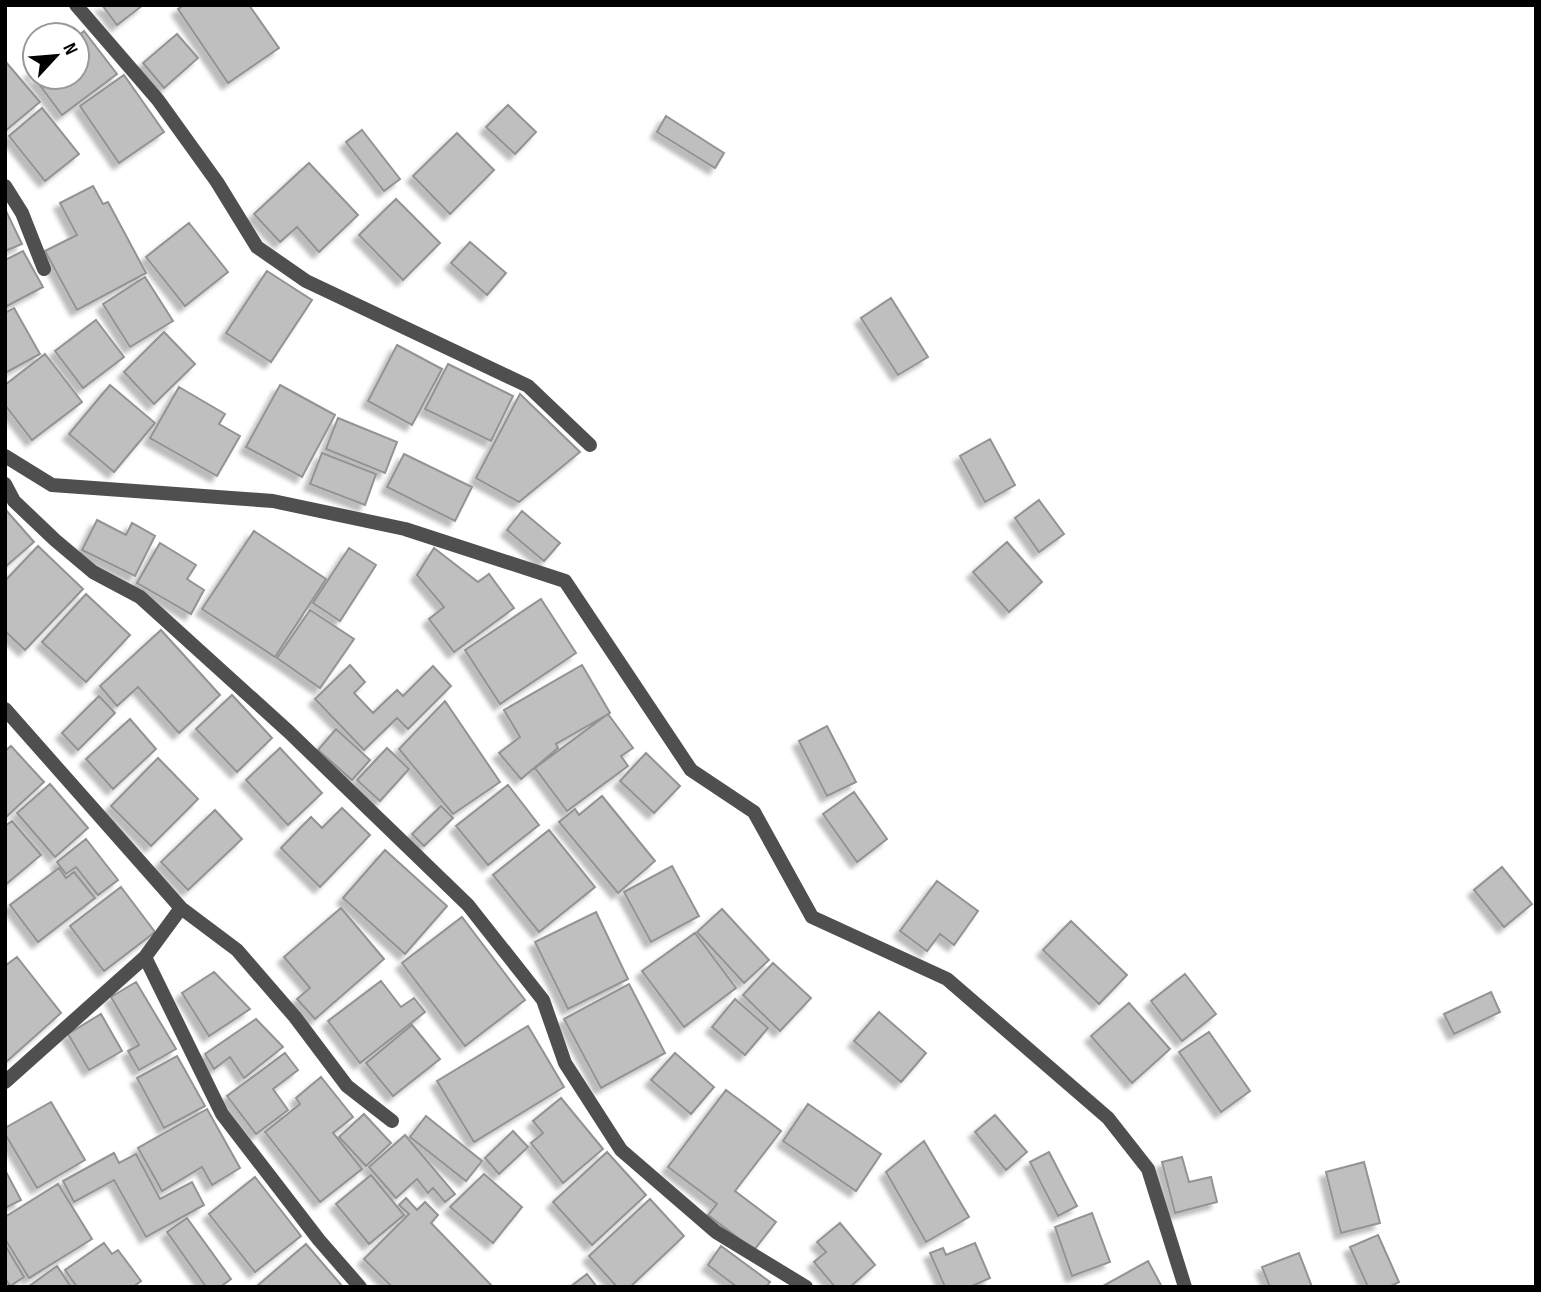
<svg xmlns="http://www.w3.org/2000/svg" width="1541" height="1292" viewBox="0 0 1541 1292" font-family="'Sofia Sans Condensed',sans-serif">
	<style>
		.building { fill: #bfbfbf; stroke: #939393; stroke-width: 2; filter: url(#shadow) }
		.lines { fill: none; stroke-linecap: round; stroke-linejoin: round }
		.minor { stroke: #4f4f4f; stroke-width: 14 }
	</style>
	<defs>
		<filter id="shadow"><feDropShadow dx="-6" dy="6" stdDeviation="2" flood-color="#0004"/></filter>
	</defs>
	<rect width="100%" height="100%" fill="#fff"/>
	<path class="building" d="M102,5H143L117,25Z
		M184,5H249L279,48L228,83L178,9Z
		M84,31L117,74L62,115L30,72L35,69V77H77V37Z
		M177,34L198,58L164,88L143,63Z
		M5,61L40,102L5,131Z
		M124,75L164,132L119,163L80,106Z
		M508,105L536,132L515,154L486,127Z
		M42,108L79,154L45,181L9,136Z
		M666,116L724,153L715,168L657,132Z
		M362,130L400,179L384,191L346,142Z
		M457,133L494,170L450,214L413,176Z
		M309,163L358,215L319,252L297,227L280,242L254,214Z
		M93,186L103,204L108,202L146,273L77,310L45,251L77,235L60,203Z
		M396,199L440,243L403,280L359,235Z
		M5,209L22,244L5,251Z
		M189,223L228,272L185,306L146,257Z
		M470,242L506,273L487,295L451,263Z
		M23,251L43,287L5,307V260Z
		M267,271L312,300L271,362L226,333Z
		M145,277L173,321L130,347L103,304Z
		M891,298L928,357L898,375L861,318Z
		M14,308L40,354L5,373V313Z
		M96,320L124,357L83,388L55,351Z
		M164,332L195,364L154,404L124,372Z
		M397,345L442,369L412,425L368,401Z
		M45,354L82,402L32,440L5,405V385Z
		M448,364L513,396L491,441L425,409Z
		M110,385L155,423L114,472L69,434Z
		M280,385L335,415L302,477L246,447Z
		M179,387L225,414L219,424L240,436L217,476L150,438Z
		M520,394L580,452L519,502L476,478Z
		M338,418L397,442L385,473L326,449Z
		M990,439L1015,485L985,502L960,456Z
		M322,453L376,474L365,505L310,484Z
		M404,454L472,487L455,521L387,487Z
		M1039,500L1064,534L1039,552L1015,518Z
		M5,509L34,542L5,567Z
		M522,511L560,543L544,561L507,530Z
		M97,520L126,535L132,523L155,536L135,576L82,550Z
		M254,531L326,579L275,657L202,609Z
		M1007,542L1042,582L1009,612L973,572Z
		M160,543L196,565L187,579L204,590L191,614L137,583Z
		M38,546L83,589L25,650L5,631V581Z
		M349,548L376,565L340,621L313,603Z
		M434,548L478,582L489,574L514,608L454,652L429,619L444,607L417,575Z
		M86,594L130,635L86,682L42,642Z
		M541,599L576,653L500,704L465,650Z
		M310,610L354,639L320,688L277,658Z
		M161,630L220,695L179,733L138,687L117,706L100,686Z
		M350,665L365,682L354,693L373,713L397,690L403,696L433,666L451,686L408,729L397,718L364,750L315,699Z
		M582,665L610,713L556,744L558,748L521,779L499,753L520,737L504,710Z
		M232,695L272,738L237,772L196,729Z
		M99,696L115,713L78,750L62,733Z
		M445,701L500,782L453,814L399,749Z
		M608,714L633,748L621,756L628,766L567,811L535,768Z
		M130,719L156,749L113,789L86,759Z
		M827,726L856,782L827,796L799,741Z
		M336,729L370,760L352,780L318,750Z
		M11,746L44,782L5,818V751Z
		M280,748L322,793L288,825L246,780Z
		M387,748L409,769L380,801L357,780Z
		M646,753L680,786L654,813L620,781Z
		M158,758L198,799L151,846L111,806Z
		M50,784L88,828L55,857L17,813Z
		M508,785L539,825L488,865L456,826Z
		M854,792L887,839L857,862L823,814Z
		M602,796L655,861L618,893L559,822L575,809L579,815Z
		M441,806L453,818L424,846L412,834Z
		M342,808L370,835L320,887L281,848L311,817L322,828Z
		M215,810L242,839L188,890L161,862Z
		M12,821L41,855L5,885V826Z
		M549,830L595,887L539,932L493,875Z
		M86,839L118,880L98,895L76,867L66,874L57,862Z
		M385,850L447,906L405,954L343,898Z
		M672,866L699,916L651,942L624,892Z
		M1502,867L1532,904L1504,927L1474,890Z
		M59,868L66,878L74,872L95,898L38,942L10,905Z
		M937,881L978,911L954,945L940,934L927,951L900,931Z
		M121,887L155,932L104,971L70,926Z
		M341,908L384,959L315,1019L297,999L310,988L284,957Z
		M722,909L769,960L744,983L697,932Z
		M596,912L628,979L568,1009L535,942Z
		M462,917L525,1000L465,1046L402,963Z
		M1071,921L1127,975L1099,1004L1043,950Z
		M695,933L736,988L684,1027L642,971Z
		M17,957L61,1013L5,1063V966Z
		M773,963L811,998L780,1031L743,995Z
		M214,972L250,1009L209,1036L182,993Z
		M1185,974L1216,1014L1182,1041L1151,1001Z
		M381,981L401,1007L414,998L425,1012L360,1063L328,1021Z
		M136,982L176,1049L139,1070L128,1051L139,1045L111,997Z
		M629,984L665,1053L601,1088L564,1019Z
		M1491,992L1500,1012L1454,1034L1444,1014Z
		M735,999L768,1028L745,1055L712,1027Z
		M1129,1003L1170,1049L1132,1083L1091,1036Z
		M879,1012L926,1053L901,1082L854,1041Z
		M101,1014L122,1051L89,1070L68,1034Z
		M256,1019L283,1047L244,1078L230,1057L214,1069L205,1054Z
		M412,1025L440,1059L393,1096L366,1063Z
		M528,1026L564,1087L474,1142L437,1081Z
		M1209,1032L1250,1091L1221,1112L1179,1052Z
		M285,1053L298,1070L273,1089L288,1110L256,1134L227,1096Z
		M675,1053L714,1087L691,1114L651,1080Z
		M177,1056L205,1106L164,1128L137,1078Z
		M321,1077L353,1117L333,1133L362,1169L320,1202L265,1132L300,1104L296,1098Z
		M726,1090L781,1131L735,1191L776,1222L754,1250L708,1215L717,1204L668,1167Z
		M561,1098L603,1149L563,1183L531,1143L543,1133L533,1121Z
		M51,1102L85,1160L37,1188L5,1134V1128Z
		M808,1104L881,1154L856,1191L783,1141Z
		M207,1109L240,1168L212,1185L202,1167L162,1191L138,1148Z
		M364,1114L391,1143L366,1166L339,1137Z
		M995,1115L1027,1152L1006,1170L975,1132Z
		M426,1116L482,1161L466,1181L410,1137Z
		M513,1131L528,1147L499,1174L485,1158Z
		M405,1135L455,1194L445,1202L433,1188L428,1193L417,1179L396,1198L369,1167Z
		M924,1141L969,1217L926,1242L886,1172Z
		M607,1152L646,1195L592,1245L553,1202Z
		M1049,1152L1077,1206L1058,1216L1030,1162Z
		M114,1153L119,1163L136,1154L160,1199L192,1182L204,1205L146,1237L114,1180L74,1202L63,1181Z
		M1182,1157L1189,1182L1211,1177L1217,1202L1175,1213L1162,1162Z
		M1364,1162L1380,1223L1341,1233L1326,1172Z
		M5,1170L21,1200L5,1208Z
		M484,1174L522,1207L493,1243L450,1207Z
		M371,1175L404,1215L369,1244L336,1204Z
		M255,1177L301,1236L255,1272L209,1214Z
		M58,1184L92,1239L29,1278L5,1239V1217Z
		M406,1198L417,1210L425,1202L438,1215L431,1223L493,1287H392L364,1259L409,1214L399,1205Z
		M650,1199L684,1236L630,1287H617L589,1256Z
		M1092,1213L1110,1262L1072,1276L1055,1227Z
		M187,1218L231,1279L220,1287H206L167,1232Z
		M840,1223L875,1265L850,1287H835L814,1262L826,1252L817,1242Z
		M1378,1235L1399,1282L1389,1287H1368L1350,1247Z
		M104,1243L112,1254L118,1250L141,1281L133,1287H77L65,1270Z
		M975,1243L990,1278L970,1287H945L930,1253L943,1248L946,1255Z
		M306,1244L343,1287H258L257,1286Z
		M5,1245L24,1277L10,1286L5,1278Z
		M721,1246L770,1282L766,1287H737L708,1265Z
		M1299,1253L1312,1287H1270L1262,1267Z
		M1148,1261L1162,1287H1101Z
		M57,1266L71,1287H28Z
		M587,1274L597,1287H570Z"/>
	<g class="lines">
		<path class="minor" d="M76,5L158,100L217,182L257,247L306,281L528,386L590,445
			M5,186L22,213L44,269
			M5,456L52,485L273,501L405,529L565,581L691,770L754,812L812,917L947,979L1108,1118L1148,1169L1185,1287
			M5,484L14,501L55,540L93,572L140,597L289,732L468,905L543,1000L565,1063L621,1150L716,1232L806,1287
			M5,709L181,908L237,950L295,1017L347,1086L392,1121
			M145,957L222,1114L319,1240L360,1287
			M5,1082L145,957L181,908"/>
	</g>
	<rect width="1541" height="1292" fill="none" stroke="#000000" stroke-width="14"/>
	<g transform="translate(56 56) rotate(64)"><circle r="33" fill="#ffffff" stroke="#999999" stroke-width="2"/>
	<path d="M0-5L12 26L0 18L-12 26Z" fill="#000000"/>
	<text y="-10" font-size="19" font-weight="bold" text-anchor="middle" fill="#000000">N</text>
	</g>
</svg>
